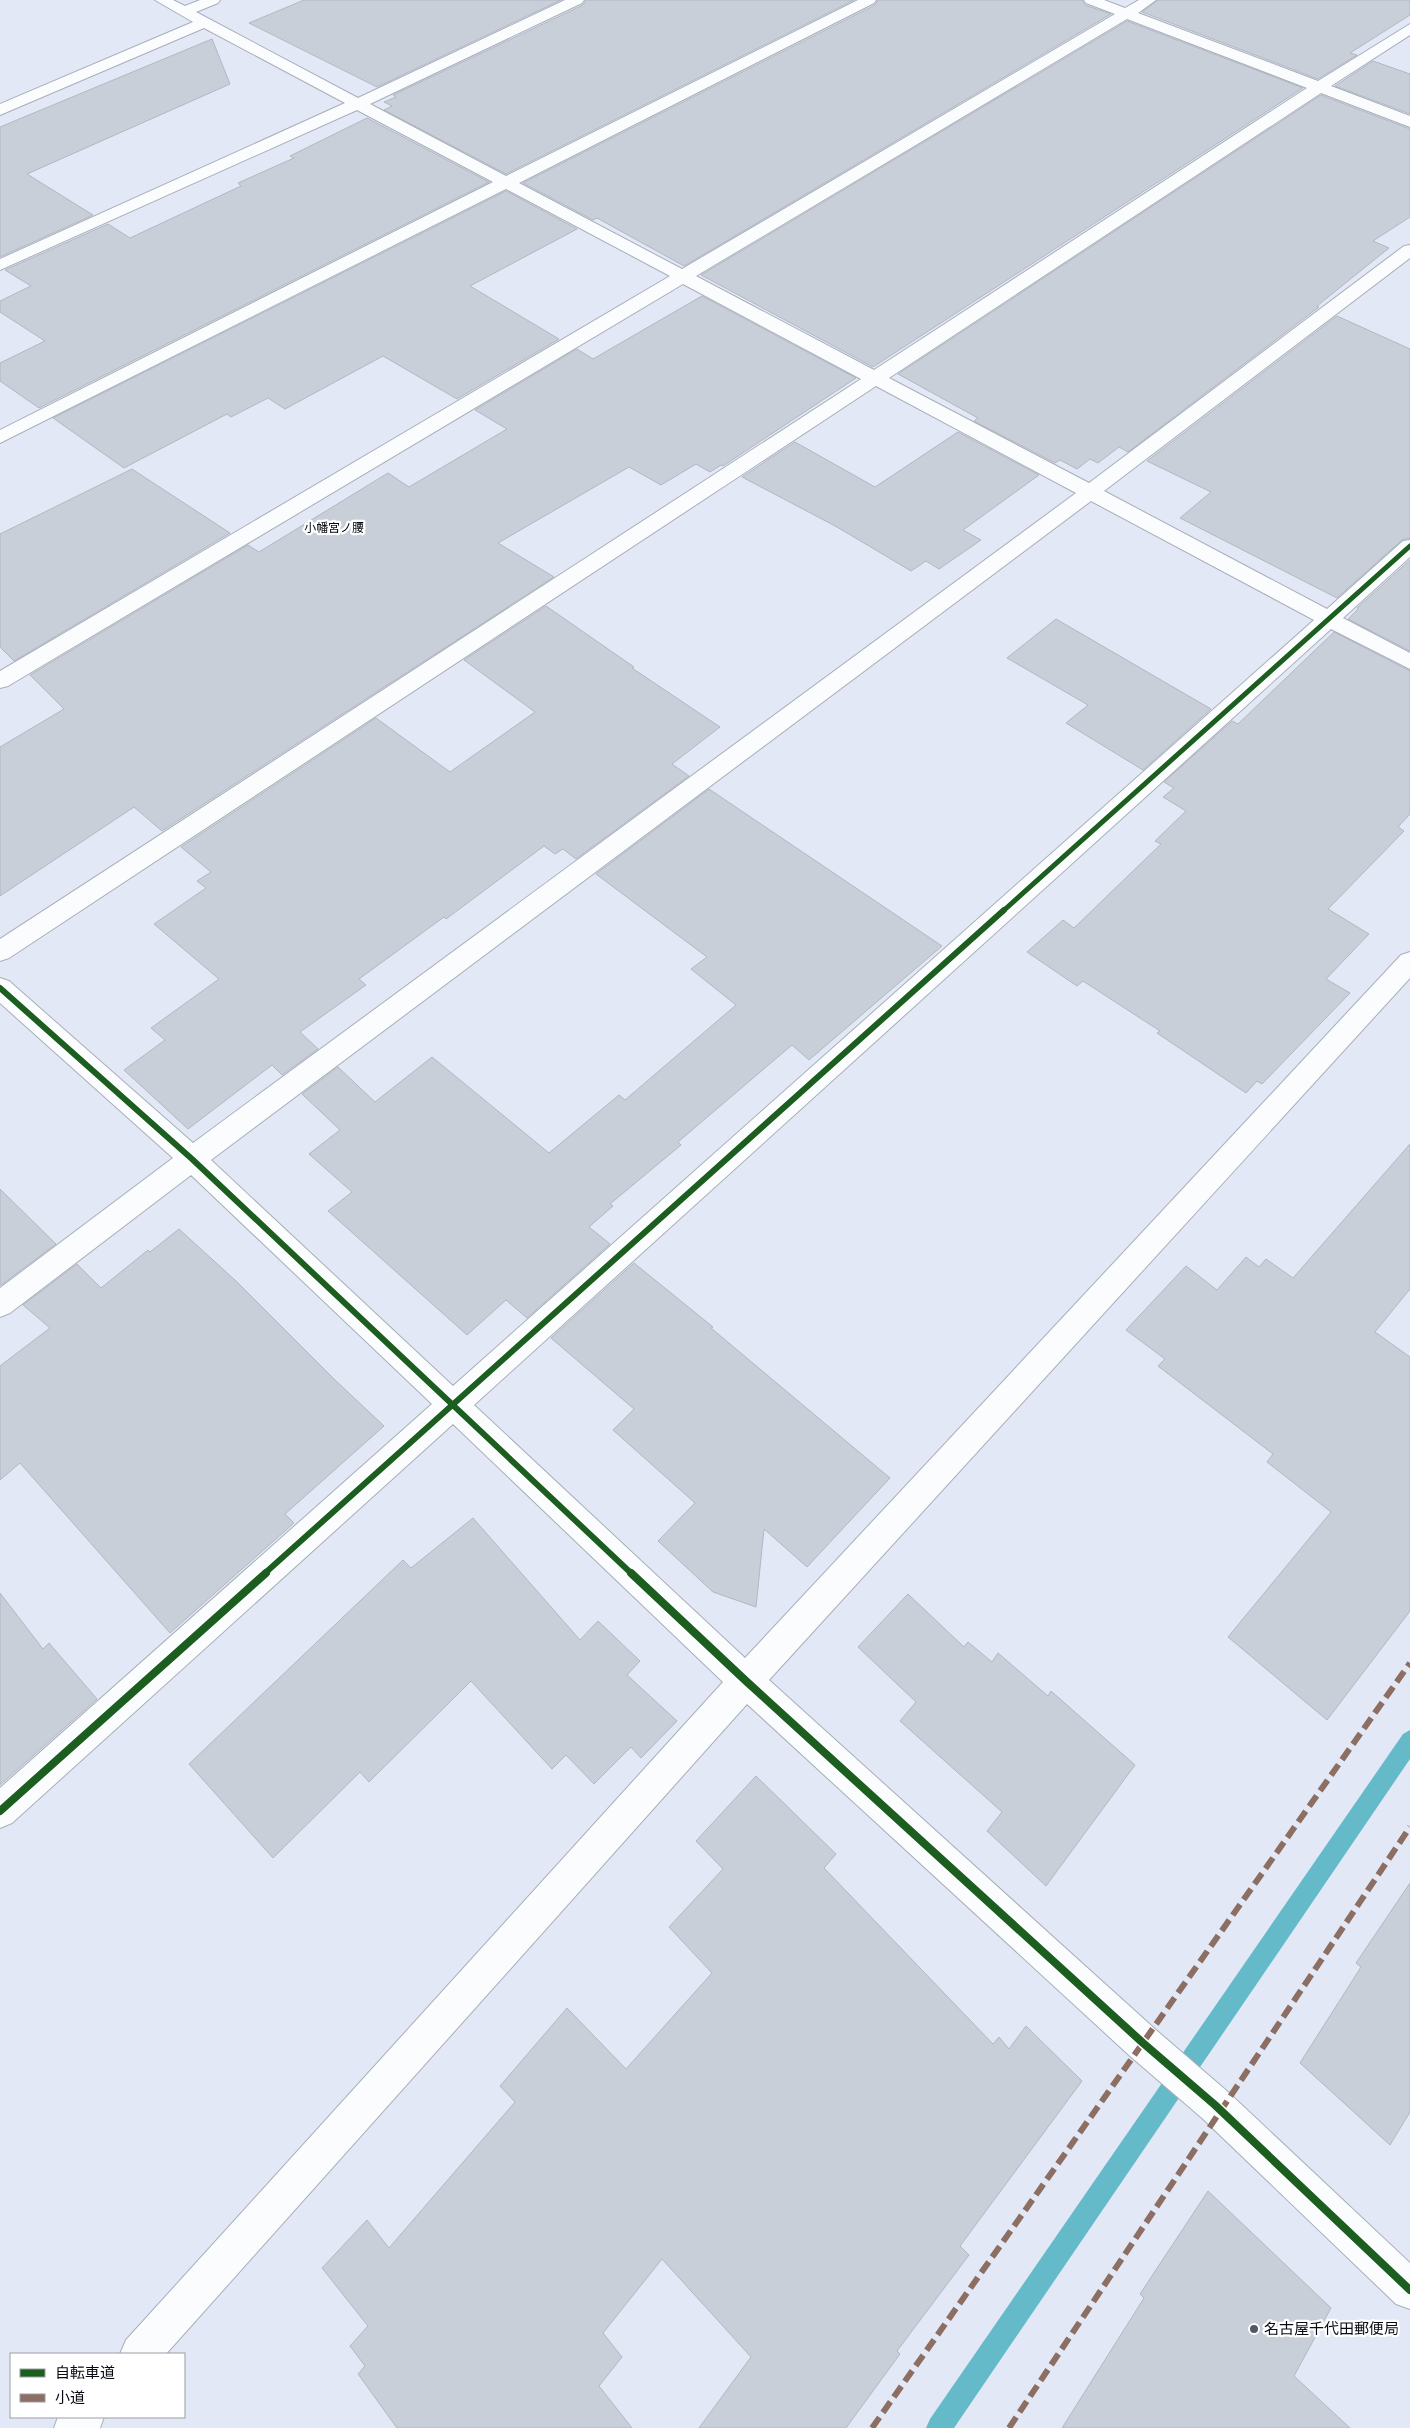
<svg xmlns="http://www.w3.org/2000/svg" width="1410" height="2428" viewBox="0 0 1410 2428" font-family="Montserrat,'Noto Sans JP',sans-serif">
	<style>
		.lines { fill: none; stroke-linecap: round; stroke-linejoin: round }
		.stream { fill: #65baca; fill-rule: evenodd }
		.building { fill: #c8cfd9; stroke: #b1b8c2 }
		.minor-casing { stroke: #a9aeb8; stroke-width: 2 }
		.minor { fill: #fbfcfe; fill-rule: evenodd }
		.quiet { stroke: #8d6e63; stroke-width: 6; stroke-dasharray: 13 6; stroke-linecap: butt }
		.cycleway-far2-casing { stroke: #fff; stroke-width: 8 }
		.cycleway-far1-casing { stroke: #fff; stroke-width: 9 }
		.cycleway-casing { stroke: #fff; stroke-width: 11 }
		.cycleway-far2 { stroke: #1b5e20; stroke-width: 5 }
		.cycleway-far1 { stroke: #1b5e20; stroke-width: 6 }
		.cycleway { stroke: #1b5e20; stroke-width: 8 }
		.poi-dot { fill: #545862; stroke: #fff; stroke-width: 2 }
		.labels { text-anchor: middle; stroke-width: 4.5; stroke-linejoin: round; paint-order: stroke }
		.far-quarter-label { font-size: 12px; fill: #080b13; stroke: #fff }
		.near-poi-label { font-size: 15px; fill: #080b13; stroke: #fff; text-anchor: start }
	</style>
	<rect width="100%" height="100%" fill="#e2e8f6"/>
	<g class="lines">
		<path class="stream" d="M1410,1730V1759L954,2428H926L930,2419L1403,1734Z"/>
	</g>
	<path class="building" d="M304,0H561L377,87L249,23Z
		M586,0H854L506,174L384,110L392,106L384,102L396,97L393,95L583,5Z
		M878,0H1082L1085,5L1111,14L684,266L597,218L593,220L523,183L875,5Z
		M1158,0H1410V15L1350,53L1357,55L1318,79L1142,12Z
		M1127,21L1303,88L873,367L701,275Z
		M212,39L230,84L27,174L93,215L0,257V127Z
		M1373,61L1410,74V114L1335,86Z
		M1321,95L1410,129V217L1373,241L1389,248L1317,306L1319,307L1128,452L1119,447L1098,463L1090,459L1077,469L1060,460L1055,463L974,421L978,418L898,374Z
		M367,118L489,182L39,408L0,381V363L45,341L0,312V301L31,286L5,270L108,224L130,238L241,186L238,183L294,158L290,156Z
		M506,191L577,229L470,286L559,339L457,399L383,356L285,409L268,398L231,417L227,414L124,468L53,418Z
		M702,296L856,378L723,466L721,465L710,472L696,464L661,485L629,467L498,543L554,577L162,831L134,807L0,896V747L64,709L30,675L248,545L259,552L388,473L409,487L507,429L475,410L577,349L593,359Z
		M1337,316L1410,349V538L1402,540L1337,598L1180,518L1211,492L1147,461Z
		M958,432L1039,475L963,530L981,540L939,569L926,561L911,571L837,527L742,477L795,442L875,487Z
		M132,469L230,533L14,661L0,647V534Z
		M1410,560V651L1348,619L1358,609L1357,608Z
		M546,606L634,667L632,668L720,727L672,764L689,776L576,859L563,849L555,854L544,846L446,919L444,917L359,979L366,985L300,1032L318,1049L282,1075L272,1065L188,1129L124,1070L165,1040L151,1028L219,979L154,924L206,888L197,881L211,872L181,847L376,718L450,772L535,712L464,660Z
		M1056,619L1211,709L1143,770L1066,723L1088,705L1007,658Z
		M1334,632L1410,671V814L1398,827L1404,831L1328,909L1369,934L1326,979L1350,993L1262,1084L1257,1081L1246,1093L1157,1033L1160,1031L1083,981L1077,986L1027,952L1063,920L1074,928L1161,844L1155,841L1186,811L1163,797L1174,788L1164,782L1232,721L1238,724Z
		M709,789L942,946L809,1060L792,1045L678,1142L681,1145L610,1204L613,1206L589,1227L610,1244L527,1318L506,1300L467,1335L328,1211L352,1192L309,1154L340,1130L302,1094L338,1067L375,1102L432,1057L549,1153L619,1095L625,1100L736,1005L691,969L707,957L596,874Z
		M1410,1144V1289L1375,1332L1410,1357V1611L1327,1720L1228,1637L1331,1512L1267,1462L1273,1454L1158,1366L1165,1359L1126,1330L1186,1266L1217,1290L1246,1257L1259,1267L1266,1259L1293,1278Z
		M0,1189L56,1244L1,1285H0Z
		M179,1229L236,1281L334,1379L384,1426L285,1514L294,1523L170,1633L20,1463L0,1480V1366L50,1328L23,1305L77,1264L101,1288L148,1250L150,1252Z
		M634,1263L713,1327L711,1328L890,1478L807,1567L764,1529L756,1607L713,1592L658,1541L695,1503L613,1430L634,1409L551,1338Z
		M473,1518L580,1640L598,1621L640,1661L627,1675L677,1721L641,1758L631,1747L594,1784L566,1755L552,1769L471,1681L369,1782L360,1772L273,1858L189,1764L403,1560L411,1568Z
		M0,1593L43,1649L49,1643L97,1699L0,1785Z
		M908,1594L964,1647L968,1642L992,1662L998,1653L1048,1696L1051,1691L1135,1765L1046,1886L987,1831L1002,1812L900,1721L916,1702L858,1647Z
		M756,1776L836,1854L824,1868L993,2044L999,2037L1009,2049L1026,2026L1082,2081L960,2246L969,2255L897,2351L900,2354L846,2428H699L751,2357L662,2259L603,2333L622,2357L599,2386L632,2428H397L358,2374L365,2366L350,2346L368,2326L322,2268L367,2220L389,2248L515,2102L500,2086L567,2008L626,2069L712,1973L669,1927L723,1869L696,1841Z
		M1410,1883V2112L1390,2145L1300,2063L1361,1967L1356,1963Z
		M1208,2191L1331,2308L1294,2376L1350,2428H1062L1144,2298L1140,2294Z"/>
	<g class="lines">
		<g class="minor-casing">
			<path id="minor" d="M155,0H173L185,6L200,0H220L218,3L196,12L358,98L565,0H584L582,3L370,104L506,176L858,0H876L874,3L519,183L682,269L1115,14L1086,3L1084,0H1104L1125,8L1139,0H1156L1138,13L1318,81L1410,24V35L1331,86L1410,116V127L1321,93L889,378L1089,483L1404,246L1410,245V258L1104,491L1327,609L1403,541L1410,540V557L1343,618L1410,653V669L1331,629L474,1405L745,1658L1401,955L1410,952V978L769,1680L1156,2030L1228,2092L1410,2263V2309L1396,2304L1202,2118L1130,2056L747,1704L166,2354H120L126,2340L723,1682L453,1424L12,1823L0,1828V1788L432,1404L191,1175L10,1313L0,1317V1288L173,1158L0,1003V978L9,981L193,1143L1076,493L876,386L9,958L0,961V939L861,379L683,284L8,686L0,688V671L670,276L506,189L0,443V430L493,182L357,110L0,270V259L345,103L204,28L0,115V104L193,22ZM1127,19L1307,88L874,370L696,276ZM1091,501L1314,620L453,1386L211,1160Z
				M58,2417H104L100,2428H54Z"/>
		</g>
		<use href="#minor" class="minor"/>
		<path class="quiet" d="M872,2428L1410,1663
			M1009,2428L1410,1827"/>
		<g class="cycleway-far2-casing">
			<path id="cycleway-far2" d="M1002,912L1410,546"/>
		</g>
		<g class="cycleway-far1-casing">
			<path id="cycleway-far1" d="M0,988L192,1159L632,1574
				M264,1574L1004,910"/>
		</g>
		<g class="cycleway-casing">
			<path id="cycleway" d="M631,1573L746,1681L1143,2043L1215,2105L1410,2290
				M0,1811L266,1573"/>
		</g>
		<use href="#cycleway-far2" class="cycleway-far2"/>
		<use href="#cycleway-far1" class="cycleway-far1"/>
		<use href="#cycleway" class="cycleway"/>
	</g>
	<circle class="poi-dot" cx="1254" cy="2329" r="5"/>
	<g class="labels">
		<g class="far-quarter-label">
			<text x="334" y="532">小幡宮ノ腰</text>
		</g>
		<g class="near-poi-label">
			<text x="1264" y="2334">名古屋千代田郵便局</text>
		</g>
	</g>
	<rect x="10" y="2353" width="175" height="65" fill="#ffffff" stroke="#9c9da1"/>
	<rect x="20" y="2369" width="25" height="8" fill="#1b5e20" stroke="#9c9da1"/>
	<text x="55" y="2378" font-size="15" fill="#080b13">自転車道</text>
	<rect x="20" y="2394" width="25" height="8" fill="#8d6e63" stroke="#9c9da1"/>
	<text x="55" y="2403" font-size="15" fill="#080b13">小道</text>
</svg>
